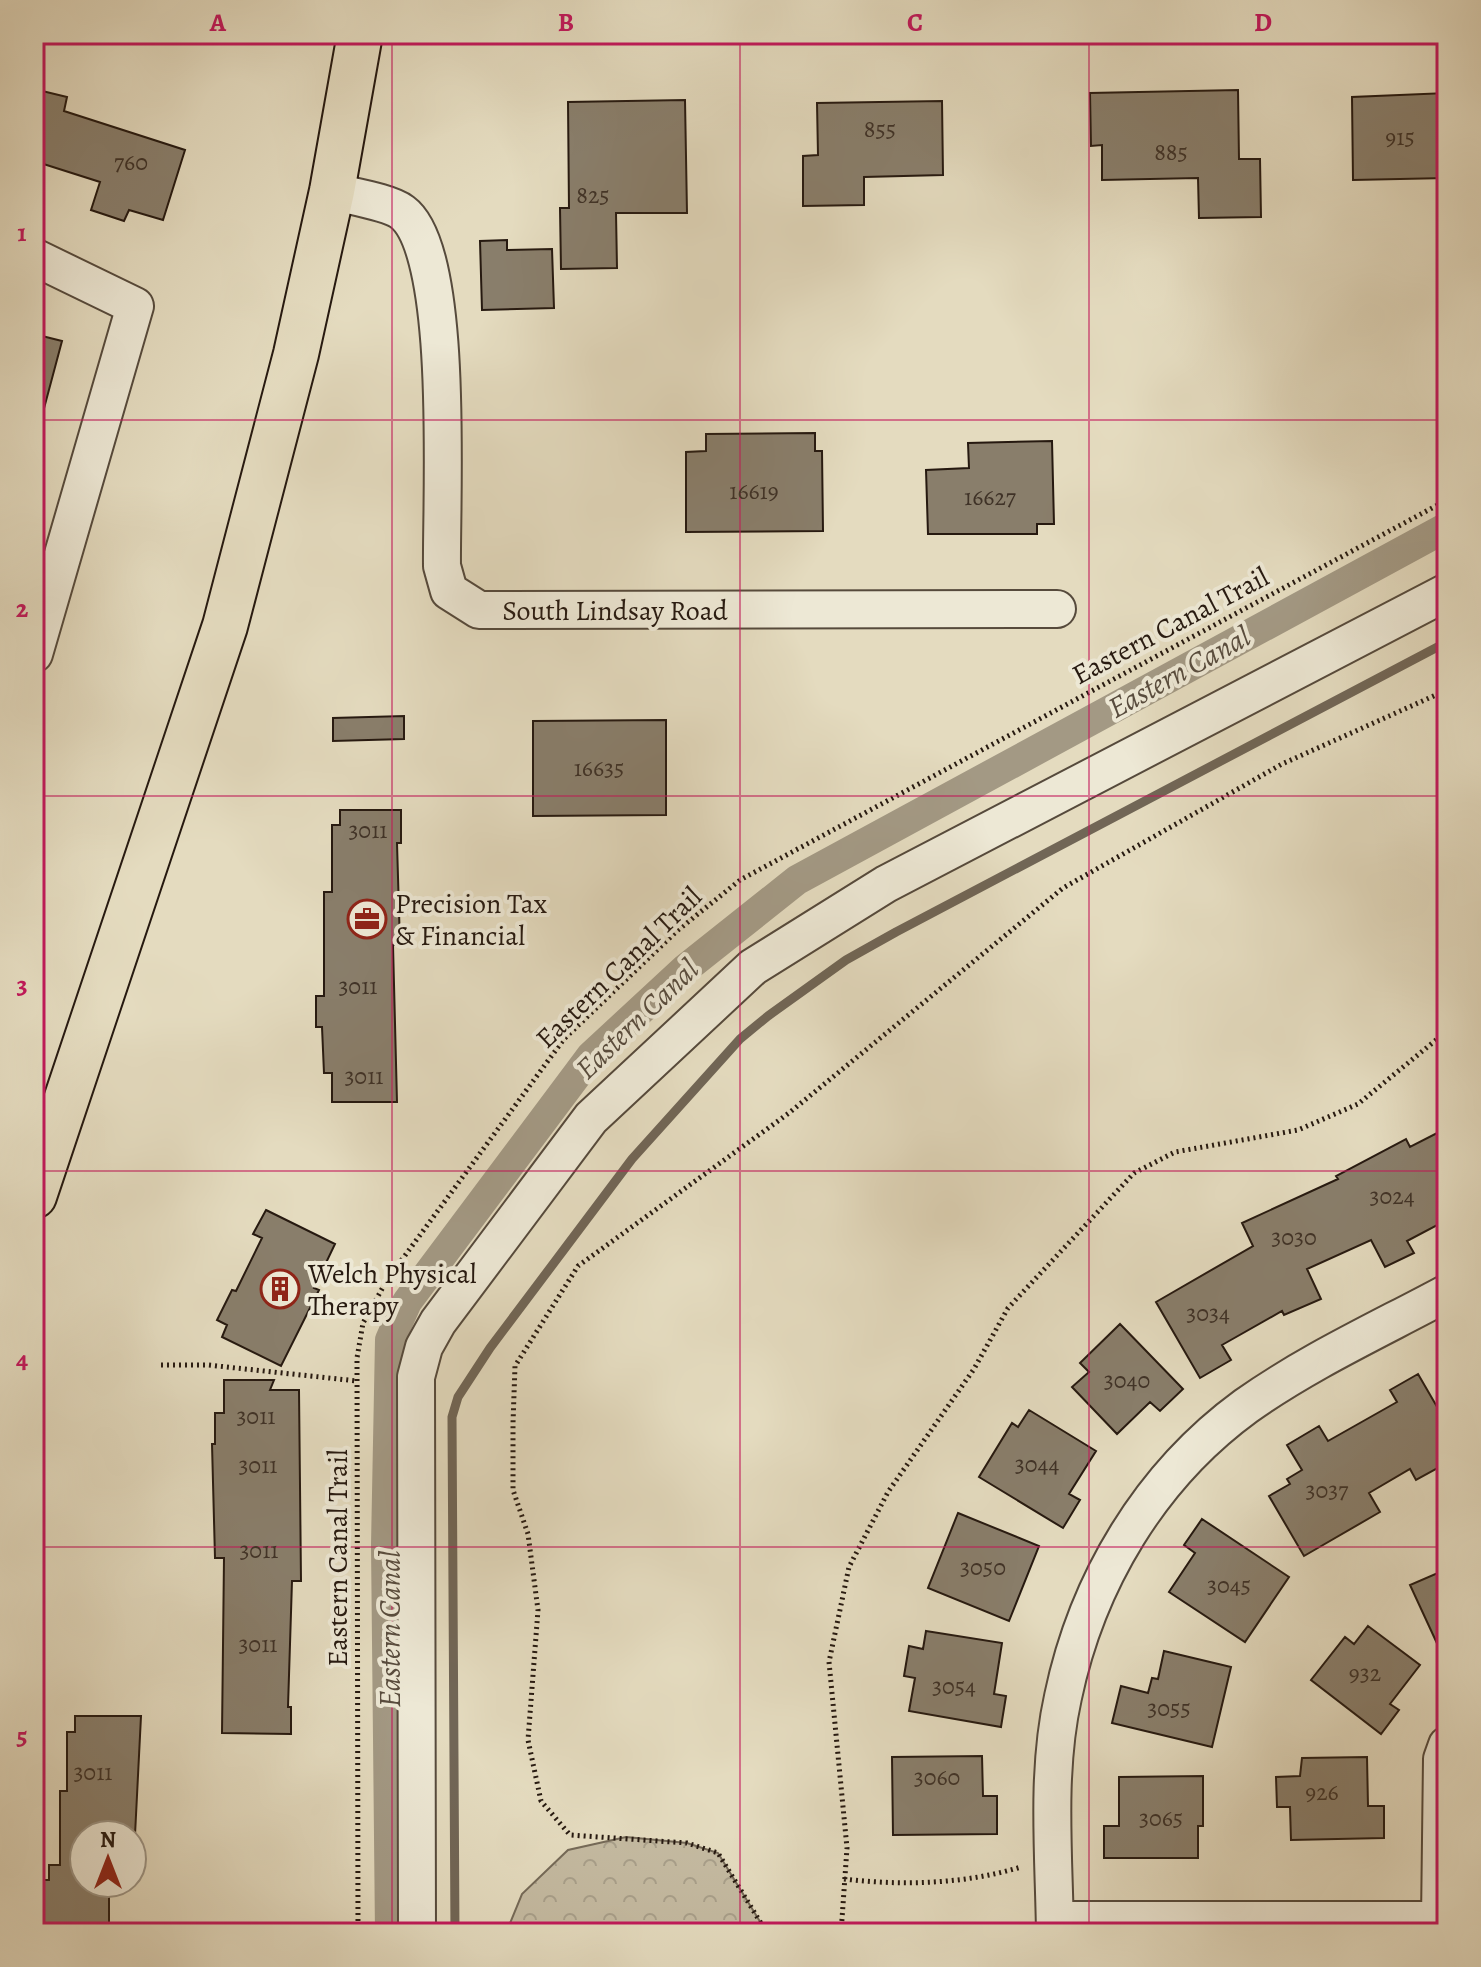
<svg xmlns="http://www.w3.org/2000/svg" width="1481" height="1967" viewBox="0 0 1481 1967" font-family="Alegreya,serif">
	<style>
		.park { fill: url(#park-crowns); stroke: #756a58; stroke-width: 2 }
		.lines { fill: none; stroke-linecap: round; stroke-linejoin: round }
		.stream { stroke: #716656; stroke-width: 9 }
		.canal { stroke: #a39984; stroke-width: 30 }
		.building { fill: #897e6b; stroke: #261910; stroke-width: 2 }
		.minor-casing { stroke: #564a3c; stroke-width: 40 }
		.major-casing { stroke: #261910; stroke-width: 48 }
		.path { stroke: #261910; stroke-width: 5; stroke-dasharray: 2 4; stroke-linecap: butt }
		.minor { stroke: #ede8d5; stroke-width: 36 }
		.major { stroke: #e4dbbf; stroke-width: 44 }
		.grid { fill: none; stroke: #c2185b; stroke-width: 2; stroke-opacity: 0.55 }
		.labels { text-anchor: middle; stroke-width: 8; stroke-linejoin: round; paint-order: stroke }
		.number-label { font-size: 24px; fill: #3f3227 }
		.street-label { font-size: 28px; fill: #261910; stroke: #ede8d5 }
		.poi-label { font-size: 28px; fill: #261910; stroke: #ede8d5; text-anchor: start }
		.water-label { font-size: 30px; font-style: italic; fill: #584c3e; stroke: #ede8d5 }
		.neatline { fill: none; stroke: #c2185b; stroke-width: 3 }
		.grid-label { font-size: 26px; text-anchor: middle; font-weight: bold; fill: #c2185b }
	</style>
	<defs>
		<pattern id="park-crowns" width="20" height="18" patternUnits="userSpaceOnUse" patternTransform="scale(2)"><rect width="20" height="18" fill="#c4baa1"/><path d="M2 6a3 3 0 1 1 6 0M12 15a3 3 0 1 1 6 0" fill="none" stroke="#a89f8a"/></pattern>
	</defs>
	<rect width="100%" height="100%" fill="#e4dbbf"/>
	<filter id="stains"><feTurbulence type="fractalNoise" baseFrequency=".0025" numOctaves="4"/><feColorMatrix values="0 0 0 0 .2 0 0 0 0 .09 0 0 0 0 .02 0 0 0 .5 -.17"/></filter>
	<radialGradient id="worn" r=".72"><stop offset=".6" stop-color="#630" stop-opacity="0"/><stop offset="1" stop-color="#630" stop-opacity=".3"/></radialGradient>
	<path class="park" d="M626,1837L687,1843L718,1853L767,1933H506L522,1894L568,1850Z"/>
	<g class="lines">
		<path class="stream" d="M455,1933L452,1417L458,1397L490,1348L632,1159L740,1039L768,1016L846,960L896,932L1447,642"/>
		<path class="canal" d="M390,1933L386,1545L390,1340L407,1302L591,1056L685,969L797,880L1447,527"/>
	</g>
	<path class="building" d="M34,89L67,97L64,111L185,150L163,220L129,210L124,221L91,210L100,182L34,161Z
		M1238,90L1239,159H1260L1261,217L1199,218L1198,178L1102,180V145L1091,146L1090,93Z
		M1447,93V178L1353,180L1352,97Z
		M685,100L687,213H616L617,268L561,269L560,208H569L568,102Z
		M942,101L943,175L864,177V205L803,206V156L818,155L817,103Z
		M507,240V250L552,249L554,308L482,310L480,241Z
		M34,334L62,341L42,416L34,415Z
		M815,433V451H822L823,531L686,532V452L706,451V434Z
		M1052,441L1054,524H1037V534H928L926,470L969,468L968,443Z
		M404,716V739L333,741V718Z
		M666,720V815L533,816V721Z
		M340,810H401V843H397L400,945H393L397,1102H332V1073H324L322,1027H316V996H324V892H332V825H340Z
		M1447,1128V1220L1407,1241L1414,1253L1385,1267L1371,1240L1307,1269L1321,1299L1284,1315L1282,1311L1222,1345L1231,1360L1200,1378L1156,1302L1253,1246L1242,1223L1338,1179L1336,1176L1406,1139L1410,1147Z
		M266,1210L335,1244L314,1288L319,1290L281,1366L222,1337L227,1325L217,1320L232,1290L236,1291L262,1238L253,1234Z
		M1120,1324L1183,1389L1160,1411L1150,1402L1117,1434L1072,1387L1089,1372L1080,1363Z
		M1418,1374L1447,1424V1463L1416,1480L1410,1469L1369,1493L1380,1512L1304,1556L1269,1496L1290,1484L1287,1479L1302,1470L1287,1445L1319,1426L1328,1441L1397,1402L1390,1390Z
		M224,1380H274L270,1390H299L301,1581H292L288,1707H291V1734L222,1733L224,1558H215L212,1444H215V1413H224Z
		M1029,1410L1096,1451L1069,1494L1080,1500L1063,1528L979,1477L1012,1423L1018,1427Z
		M958,1513L1039,1546L1009,1621L928,1588Z
		M1202,1519L1289,1577L1245,1642L1169,1592L1195,1553L1184,1545Z
		M1447,1569V1665L1410,1585Z
		M1368,1626L1420,1665L1390,1704L1399,1710L1381,1734L1311,1680L1345,1637L1354,1644Z
		M926,1631L1002,1643L994,1694L1006,1696L1001,1727L909,1711L915,1678L904,1676L909,1646L923,1649Z
		M1164,1651L1231,1667L1212,1747L1112,1723L1121,1686L1148,1693L1152,1678L1158,1679Z
		M75,1716H141L135,1835H84V1883H109V1933H42L38,1880H49V1865H60V1791H67V1732H75Z
		M982,1756L983,1796H997V1834L893,1835L892,1757Z
		M1367,1757L1368,1806H1384V1838L1291,1840L1290,1807H1277L1276,1777L1300,1776L1302,1758Z
		M1203,1776V1826H1198V1858H1104V1826H1119V1777Z"/>
	<g class="lines">
		<g class="minor-casing">
			<path id="minor" d="M332,191C349,196 389,202 402,212C455,251 441,498 442,566L449,591L479,610L1057,609
				M34,257L135,306L34,654
				M1055,1920H1447
				M1440,1920L1442,1759L1447,1745
				M417,1933L416,1377L424,1347L438,1322L591,1118L753,967L886,884L1447,592
				M1055,1933C1054,1856 1046,1773 1063,1697C1087,1582 1150,1476 1246,1406C1308,1362 1380,1329 1447,1293"/>
		</g>
		<g class="major-casing">
			<path id="major" d="M34,1196L225,626L296,354L332,191L360,34"/>
		</g>
		<path class="path" d="M161,1365H208L357,1381
			M844,1879C903,1886 965,1884 1021,1867
			M358,1933L357,1358L363,1323L387,1280L564,1039L677,931L740,880L1447,500
			M767,1933L718,1853L687,1843L570,1835L541,1801L528,1740L538,1610L528,1534L513,1490V1423L515,1366L578,1266L789,1113L1063,888L1282,764L1447,690
			M841,1933L847,1848L829,1662L849,1567L888,1492L974,1369L1008,1308L1134,1173L1175,1152L1298,1130L1358,1104L1447,1031"/>
		<use href="#minor" class="minor"/>
		<use href="#major" class="major"/>
	</g>
	<path class="grid" d="M392,34V1933M740,34V1933M1089,34V1933M34,420H1447M34,796H1447M34,1171H1447M34,1547H1447"/>
	<defs>
		<g id="office-ring" transform="scale(2)"><circle r="9.5" fill="#ede8d5" stroke="#8f2418" stroke-width="1.5"/><path d="M-6-3h4V-5.5h4V-3h4V5H-6ZM-1-4.5V-3h2v-1.5ZM-6 0V1H6V0Z" fill="#8f2418"/></g>
		<g id="building-ring" transform="scale(2)"><circle r="9.5" fill="#ede8d5" stroke="#8f2418" stroke-width="1.5"/><path d="M-4-6H4V6H1V3H-1V6H-4ZM-2.5-4.3h1.7v1.8h-1.7ZM.8-4.3h1.7v1.8H.8ZM-2.5-1h1.7V.8h-1.7ZM.8-1h1.7V.8H.8Z" fill="#8f2418"/></g>
	</defs>
	<g fill-rule="evenodd">
		<use href="#office-ring" x="367" y="919"/>
		<use href="#building-ring" x="280" y="1289"/>
	</g>
	<g class="labels">
		<g class="number-label">
			<text x="880" y="137">855</text>
			<text x="1400" y="145">915</text>
			<text x="1171" y="160">885</text>
			<text x="131" y="170">760</text>
			<text x="593" y="203">825</text>
			<text x="754" y="499">16619</text>
			<text x="990" y="505">16627</text>
			<text x="599" y="776">16635</text>
			<text x="368" y="838">3011</text>
			<text x="358" y="994">3011</text>
			<text x="364" y="1084">3011</text>
			<text x="1392" y="1204">3024</text>
			<text x="1294" y="1245">3030</text>
			<text x="1208" y="1321">3034</text>
			<text x="1127" y="1388">3040</text>
			<text x="256" y="1424">3011</text>
			<text x="1037" y="1472">3044</text>
			<text x="258" y="1473">3011</text>
			<text x="1327" y="1498">3037</text>
			<text x="259" y="1558">3011</text>
			<text x="983" y="1575">3050</text>
			<text x="1229" y="1593">3045</text>
			<text x="258" y="1652">3011</text>
			<text x="1365" y="1681">932</text>
			<text x="954" y="1694">3054</text>
			<text x="1169" y="1716">3055</text>
			<text x="93" y="1780">3011</text>
			<text x="937" y="1785">3060</text>
			<text x="1322" y="1800">926</text>
			<text x="1161" y="1826">3065</text>
		</g>
		<g class="street-label">
			<text x="615" y="620">South Lindsay Road</text>
			<text transform="translate(1170 625) rotate(-28)" y="10">Eastern Canal Trail</text>
			<text transform="translate(618 967) rotate(-44)" y="10">Eastern Canal Trail</text>
			<text transform="translate(337 1558) rotate(-90)" y="10">Eastern Canal Trail</text>
		</g>
		<g class="poi-label">
			<text x="395" y="913">Precision Tax<tspan x="395" dy="32">&amp; Financial</tspan></text>
			<text x="308" y="1283">Welch Physical<tspan x="308" dy="32">Therapy</tspan></text>
		</g>
		<g class="water-label">
			<text transform="translate(1179 672) rotate(-29)" y="10">Eastern Canal</text>
			<text transform="translate(637 1019) rotate(-44)" y="10">Eastern Canal</text>
			<text transform="translate(390 1629) rotate(-90)" y="10">Eastern Canal</text>
		</g>
	</g>
	<rect width="1481" height="1967" fill="none" stroke="#e4dbbf" stroke-width="88"/>
	<g transform="translate(108 1859)"><circle r="38" fill="#ede8d5" stroke="#9d9586" stroke-width="2"/>
	<path d="M0-6L14 30L0 20L-14 30Z" fill="#8f2418"/>
	<text y="-12" font-size="22" font-weight="bold" text-anchor="middle" fill="#261910">N</text>
	</g>
	<rect x="44" y="44" width="1393" height="1879" class="neatline"/>
	<g class="grid-label">
		<text x="218" y="31">A</text>
		<text x="566" y="31">B</text>
		<text x="915" y="31">C</text>
		<text x="1263" y="31">D</text>
		<text x="22" y="241">1</text>
		<text x="22" y="617">2</text>
		<text x="22" y="993">3</text>
		<text x="22" y="1368">4</text>
		<text x="22" y="1744">5</text>
	</g>
	<rect width="100%" height="100%" filter="url(#stains)"/>
	<rect width="100%" height="100%" fill="url(#worn)"/>
</svg>
